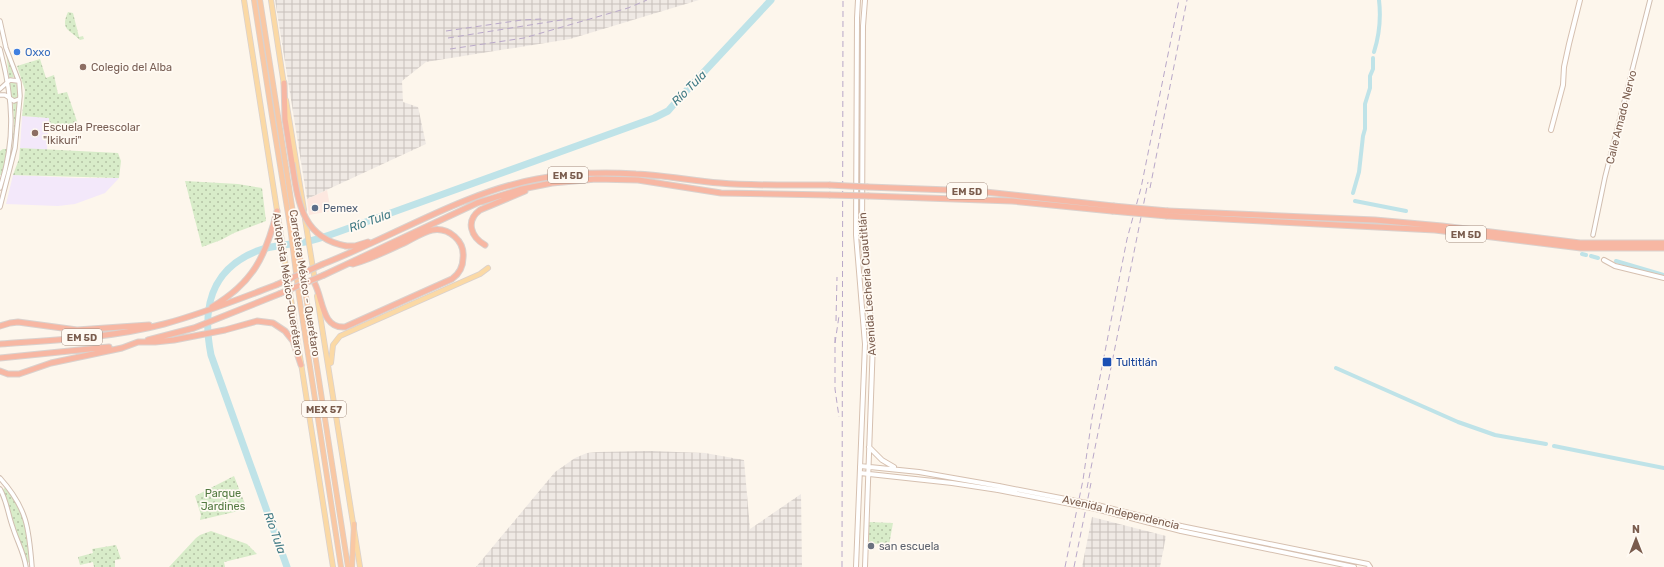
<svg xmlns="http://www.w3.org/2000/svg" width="1664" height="567" viewBox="0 0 1664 567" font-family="Rubik,sans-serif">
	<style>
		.commercial { fill: #fde8e0 }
		.industrial { fill: url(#industrial-grid) }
		.education { fill: #f3e8fa }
		.park { fill: url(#park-dots) }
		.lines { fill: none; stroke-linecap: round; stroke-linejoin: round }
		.canal { stroke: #bfe3e8; stroke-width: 4 }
		.river { stroke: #bfe3e8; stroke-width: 7 }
		.tertiary-casing { stroke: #d1beb0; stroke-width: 5.5 }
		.secondary-casing { stroke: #d6c0b0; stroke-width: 6 }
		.primary-casing { stroke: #dad1cd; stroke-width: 6 }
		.trunk-casing { stroke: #dad1cd; stroke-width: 6 }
		.motorway-casing { stroke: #dad1cd; stroke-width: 7 }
		.tertiary { stroke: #fff; stroke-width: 3.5 }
		.secondary { stroke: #fff; stroke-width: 4 }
		.primary { stroke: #fbd9a5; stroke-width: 4.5 }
		.trunk { stroke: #f9c8a4; stroke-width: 4.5 }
		.motorway { stroke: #f7b7a3; stroke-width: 5 }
		.rail { stroke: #b9a8c9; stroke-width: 1; stroke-dasharray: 6 4; stroke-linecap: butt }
		.secondary-bridge-casing { stroke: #d6c0b0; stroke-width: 6; stroke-linecap: butt }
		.motorway-bridge-casing { stroke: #dad1cd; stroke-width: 7; stroke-linecap: butt }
		.secondary-bridge { stroke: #fff; stroke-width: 4 }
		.motorway-bridge { stroke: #f7b7a3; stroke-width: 5 }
		.shop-dot { fill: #3f7fe0; stroke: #fffaf3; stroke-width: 1.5 }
		.education-dot { fill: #8d6e63; stroke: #fffaf3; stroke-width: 1.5 }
		.service-dot { fill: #5c6f8a; stroke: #fffaf3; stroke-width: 1.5 }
		.transit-dot { fill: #1a4fb4; stroke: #fffaf3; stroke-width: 1.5 }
		.worship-dot { fill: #6b7280; stroke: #fffaf3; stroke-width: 1.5 }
		.labels { text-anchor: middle; stroke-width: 3.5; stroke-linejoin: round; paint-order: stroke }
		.shield { fill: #fffaf3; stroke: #a28b7f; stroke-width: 1 }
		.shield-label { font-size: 10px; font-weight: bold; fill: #7a5c4d }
		.shop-label { font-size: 11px; fill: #366cbe; stroke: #fffaf3; text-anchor: start }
		.education-label { font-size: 11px; fill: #785e54; stroke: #fffaf3; text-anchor: start }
		.street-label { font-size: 11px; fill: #7a5c4d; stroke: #fffaf3 }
		.service-label { font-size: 11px; fill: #4e5e75; stroke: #fffaf3; text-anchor: start }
		.transit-label { font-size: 11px; fill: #164399; stroke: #fffaf3; text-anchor: start }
		.park-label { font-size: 11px; fill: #537a41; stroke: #fffaf3 }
		.worship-label { font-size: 11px; fill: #5b616d; stroke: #fffaf3; text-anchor: start }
		.water-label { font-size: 12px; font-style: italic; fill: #437c86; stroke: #fffaf3 }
	</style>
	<defs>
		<pattern id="industrial-grid" width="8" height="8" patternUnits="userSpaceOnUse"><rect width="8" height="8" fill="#efe9e4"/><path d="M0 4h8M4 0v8" fill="none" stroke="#c7c0bb"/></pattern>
		<pattern id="park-dots" width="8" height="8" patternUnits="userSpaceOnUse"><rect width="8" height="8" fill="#d8ecc9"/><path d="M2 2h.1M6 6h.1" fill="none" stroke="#b4c2a5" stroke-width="1.8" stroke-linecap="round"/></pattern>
	</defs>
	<rect width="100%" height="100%" fill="#fdf6ec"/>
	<path class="commercial" d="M327,190L331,211L309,215L307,199Z"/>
	<path class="industrial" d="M275,0H699L570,39L426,62L402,81L403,102L418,107L426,144L307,199Z
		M650,451L705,453L744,460L750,529L801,494L802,567H476L555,472L575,458L587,453L598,452Z
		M1092,517L1166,536L1160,567H1082Z"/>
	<path class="education" d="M22,116L49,118L47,150L20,148Z
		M13,175L77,178H119L105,193L75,204L58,206L6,204Z"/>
	<path class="park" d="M68,12L73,13L79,37L83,36L84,39L80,40C69,29 60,30 68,12Z
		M6,51L14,77L9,78Z
		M40,59L46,78L54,75L58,94L67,92L80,130L74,132L73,128L49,125V118L22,116L25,90L17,66Z
		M10,81H15L18,88V98L15,100C9,96 8,88 10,81Z
		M13,102H18L14,148L12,156L14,124Z
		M20,148L118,153L121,161L119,178L13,175L19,159Z
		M3,149H8L2,175H0V151Z
		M185,181L238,184L262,188L266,221L234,233L221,240L202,247Z
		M234,476L247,509L200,520L201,515L195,496Z
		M7,487C28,514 27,530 31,562L26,563L3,489Z
		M869,522L893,523L889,545L869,543Z
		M211,531L247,544L257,554L224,562L225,567H169L196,538L200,535Z
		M116,545L121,559L115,560V567H94L93,562L80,565L78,557L93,553L92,549Z"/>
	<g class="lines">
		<path class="canal" d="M1374,52C1379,36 1381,17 1379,0
			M1353,193L1359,172L1363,136L1365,129V104L1370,88V76L1373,69V58
			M1355,201L1406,211
			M1582,254L1586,255
			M1591,256L1598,258
			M1616,261L1664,275
			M1336,368L1458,422L1495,435L1546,444
			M1554,446L1664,468"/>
		<path class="river" d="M287,567L211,355C202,310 209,270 257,251C272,245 289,245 305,242C316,240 327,236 338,232L654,118L668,111L675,103L771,0"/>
		<g class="tertiary-casing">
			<path id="tertiary" d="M0,21L6,48L19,82L20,96L15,148L0,207
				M0,49C13,98 16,139 0,188
				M0,89L10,80L18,81
				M0,95H5L14,101L19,99
				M1593,235L1605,177L1650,0
				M0,478C27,508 29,528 32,567
				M0,489C7,501 8,515 13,528C17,541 24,553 26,567"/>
		</g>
		<g class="secondary-casing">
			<path id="secondary" d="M1551,130L1563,85L1564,67L1569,44L1580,0
				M1604,260L1615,266L1664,278
				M869,447L882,460L894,467
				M860,466L919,472L999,486
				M860,473L952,483L998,490
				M1181,526L1368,564L1370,567
				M1181,531L1354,567
				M856,567L865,344L856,235L857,18L858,0
				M865,567L873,341L862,234L863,26L865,0"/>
		</g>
		<g class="primary-casing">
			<path id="primary" d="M244,0L333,567
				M271,0L284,85
				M286,100L304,210
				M305,219L315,281
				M317,296L360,567
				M331,363L333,345L340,336L480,274L488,268"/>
		</g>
		<g class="trunk-casing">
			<path id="trunk" d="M254,0L272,116L290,226L299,296L341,567
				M260,0L348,567
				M352,567L354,524"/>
		</g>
		<g class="motorway-casing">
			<path id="motorway" d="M284,83L285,119L292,163
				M868,187L976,191L1113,206
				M869,196L1012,201L1112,211
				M1168,211L1375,220L1442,226L1580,243H1664
				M1167,216L1435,230L1581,248H1664
				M485,245C471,237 465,221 480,210L525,191
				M346,246H355L368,242
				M323,264C393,237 464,192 537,179C569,173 603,172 636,174C664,175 692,181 720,183C756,186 793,185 829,185
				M324,275L477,203L522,189L552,183L596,179L638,180L721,193L829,195
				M315,284C323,300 322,329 345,327L452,279C459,274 463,267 463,258C465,241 449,227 432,230C423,232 414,238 406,242C389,250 371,259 353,264
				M212,307C253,283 266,256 277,211
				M0,326L10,323L18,322L77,330L149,325
				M148,340L194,328L279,294
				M0,344C54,340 111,338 164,324C202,314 239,299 276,285
				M0,358L109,347
				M0,371L8,374H19L51,363L122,348L138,342H155L174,340L225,330L257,321L273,323L285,331L293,341L301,365"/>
		</g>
		<use href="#tertiary" class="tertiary"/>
		<use href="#secondary" class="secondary"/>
		<use href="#primary" class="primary"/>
		<use href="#trunk" class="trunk"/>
		<use href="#motorway" class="motorway"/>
		<path class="rail" d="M446,31L522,20L542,19
			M448,38L574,18
			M450,49L524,38L628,8L647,0
			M1150,188L1187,0
			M836,321L837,277
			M835,337V389L839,417
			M835,343L839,316
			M1087,488L1148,182
			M842,567L843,0
			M1065,567L1083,480L1092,418L1127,239L1141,188L1179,0
			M1074,567L1091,483"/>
		<g class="secondary-bridge-casing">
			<path id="secondary-bridge" d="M999,486L1097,505L1181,526
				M998,490L1096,509L1181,531"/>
		</g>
		<g class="motorway-bridge-casing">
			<path id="motorway-bridge" d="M292,163C298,200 301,238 346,246
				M829,185L868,187
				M829,195L869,196
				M1113,206L1168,211
				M1112,211L1167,216
				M276,285L323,264
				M279,294L324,275"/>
		</g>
		<use href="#secondary-bridge" class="secondary-bridge"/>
		<use href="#motorway-bridge" class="motorway-bridge"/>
	</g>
	<circle class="shop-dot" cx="17" cy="52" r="4"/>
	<g class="education-dot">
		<circle cx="83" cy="67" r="4"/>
		<circle cx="35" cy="133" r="4"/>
	</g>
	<circle class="service-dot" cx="315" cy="208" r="4"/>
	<rect class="transit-dot" x="1102" y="357" width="10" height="10" rx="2"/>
	<circle class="worship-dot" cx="871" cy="546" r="4"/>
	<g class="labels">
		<g class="shield">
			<rect x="548" y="167" width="40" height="16" rx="3"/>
			<rect x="947" y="183" width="40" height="16" rx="3"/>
			<rect x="1446" y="226" width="40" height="16" rx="3"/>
			<rect x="62" y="329" width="40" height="16" rx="3"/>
			<rect x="302" y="401" width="44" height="16" rx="3"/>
		</g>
		<g class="shield-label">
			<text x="568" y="179">EM 5D</text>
			<text x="967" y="195">EM 5D</text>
			<text x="1466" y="238">EM 5D</text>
			<text x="82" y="341">EM 5D</text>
			<text x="324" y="413">MEX 57</text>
		</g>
		<g class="shop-label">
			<text x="25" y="56">Oxxo</text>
		</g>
		<g class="education-label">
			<text x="91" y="71">Colegio del Alba</text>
			<text x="43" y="131">Escuela Preescolar<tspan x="43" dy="13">"Ikikuri"</tspan></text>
		</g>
		<g class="street-label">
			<text transform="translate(1621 117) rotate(-76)" y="4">Calle Amado Nervo</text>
			<text transform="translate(305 283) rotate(81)" y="4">Carretera México - Querétaro</text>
			<text transform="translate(288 284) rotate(81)" y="4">Autopista México-Querétaro</text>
			<text transform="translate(867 284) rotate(-94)" y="4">Avenida Lecheria Cuautitlán</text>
			<text transform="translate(1121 512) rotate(13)" y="4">Avenida Independencia</text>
		</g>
		<g class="service-label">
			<text x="323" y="212">Pemex</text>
		</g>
		<g class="transit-label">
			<text x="1116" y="366">Tultitlán</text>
		</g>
		<g class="park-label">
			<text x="223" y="497">Parque<tspan x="223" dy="13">Jardines</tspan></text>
		</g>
		<g class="worship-label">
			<text x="879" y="550">san escuela</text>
		</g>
		<g class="water-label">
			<text transform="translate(689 88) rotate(-45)" y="4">Río Tula</text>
			<text transform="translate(370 221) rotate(-20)" y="4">Río Tula</text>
			<text transform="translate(275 533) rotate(70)" y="4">Río Tula</text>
		</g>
	</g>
	<g transform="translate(1636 539)" stroke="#fffaf3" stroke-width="3" paint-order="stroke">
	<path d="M0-3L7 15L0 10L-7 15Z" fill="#7a5c4d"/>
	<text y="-6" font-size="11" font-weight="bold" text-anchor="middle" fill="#7a5c4d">N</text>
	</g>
</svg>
